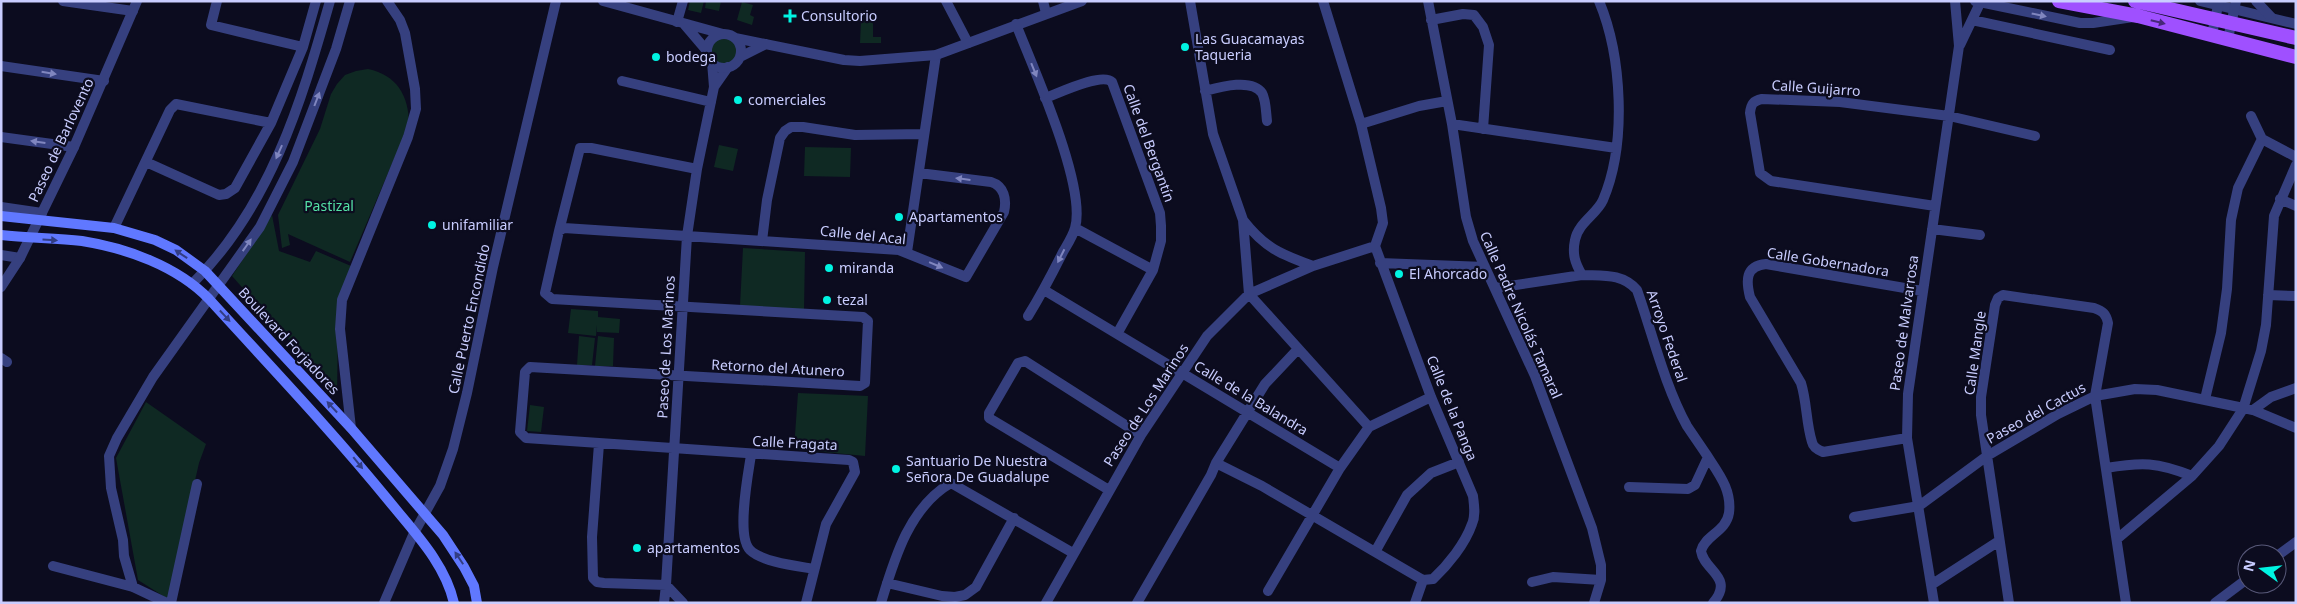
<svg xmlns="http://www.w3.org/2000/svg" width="2297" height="604" viewBox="0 0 2297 604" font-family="'Noto Sans',sans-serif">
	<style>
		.green { fill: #0f2923 }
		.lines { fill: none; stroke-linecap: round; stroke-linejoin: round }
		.minor { stroke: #36407f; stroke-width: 10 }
		.tertiary { stroke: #36407f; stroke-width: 10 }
		.secondary { stroke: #6078ff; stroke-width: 10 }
		.primary { stroke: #9f50ff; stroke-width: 14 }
		.oneway { fill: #8086bf }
		.oneway2 { fill: #472779 }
		.oneway3 { fill: #323d84 }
		.poi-dot { fill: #00f4e2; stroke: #0c0c1f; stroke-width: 2 }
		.labels { text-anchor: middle; stroke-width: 4.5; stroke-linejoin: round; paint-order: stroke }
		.poi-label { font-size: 14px; fill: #c9cdff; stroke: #0c0c1f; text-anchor: start }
		.street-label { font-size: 14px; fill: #c9cdff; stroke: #0c0c1f }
		.park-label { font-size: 14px; fill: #54e1a5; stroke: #0c0c1f }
	</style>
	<rect width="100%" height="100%" fill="#0c0c1f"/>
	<path class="green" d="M690,1H704L701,13L688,10Z
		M706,1H721L719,11L705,8Z
		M742,2L753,5L750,15L754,17L752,25L737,20Z
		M861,21L873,22V37H881V43H860Z
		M710 51a14 14 0 1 1 28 0a14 14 0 1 1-28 0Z
		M368,69C397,75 409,96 409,124L350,262L288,234L290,245L282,248L278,215L320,129L331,94L337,84L345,75L356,71Z
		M719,145L738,149L733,171L714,167Z
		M805,147L851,148L850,177L804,176Z
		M272,215L279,251L310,262L316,251L351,266L338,330L337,394L232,276Z
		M743,248L805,252L804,310L740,306Z
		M571,309L598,311V317L620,319L619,333L597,332V325L596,336L568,333Z
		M579,336L595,338L592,365H577Z
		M598,336L614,338L613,366H595Z
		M798,393L868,396L865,456L794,449Z
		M146,402L206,444L199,463L168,599L138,580L116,458Z
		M530,405L544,407L541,432L527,431Z"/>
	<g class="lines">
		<path class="minor" d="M63,1L133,11
			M217,1L211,25L303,47
			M946,1L968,43
			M1043,1L1046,13
			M1190,1L1213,134L1243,220L1249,294
			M1428,1L1452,124L1466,217L1473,241L1535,376L1592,528L1601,565V580L1594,603
			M1599,1C1622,56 1627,144 1603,200C1597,214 1578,223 1575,240C1572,254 1575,263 1582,275C1603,276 1622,273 1637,290C1653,335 1664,384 1687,426C1693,435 1700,445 1706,454C1718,473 1732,489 1729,513C1726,532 1705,535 1701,551C1704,571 1735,577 1713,603
			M2200,1L2296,24
			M1431,20L1463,14L1474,15L1483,27L1489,45L1483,129
			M1972,20L2110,50
			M677,22L683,1
			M1016,24C1033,68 1087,186 1075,228C1073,236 1067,245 1063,252C1052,274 1041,295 1028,316
			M1960,45L1981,1
			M1,66L104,81
			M622,81L711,102
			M714,87L728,67
			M1205,91C1220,87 1252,78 1262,93C1266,100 1266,113 1267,121
			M1045,98C1059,93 1102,72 1112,82L1160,213L1161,226V241L1153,270L1117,334
			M1361,124L1419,106L1447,101
			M1452,124L1616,148
			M1,137L74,147
			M2262,139L2296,157
			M146,162L219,195L226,194L235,188L271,123
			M2280,199L2296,206
			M1935,206L1771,181L1760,173L1750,113C1751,104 1753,101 1762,99L1840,102L1949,116L2035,136
			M1,207L42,213
			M1243,220C1265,248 1280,254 1313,266
			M114,228L170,110L176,104L271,123L303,47L316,1
			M1075,228L1153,270
			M1932,229L1980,235
			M559,231L580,148H591L697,169
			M762,241L767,200L780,138L785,131L791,127H803L855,135L924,134
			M907,252L936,55
			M1,255L20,258
			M1380,263L1485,267
			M192,284C270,207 301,103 330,1
			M1496,288L1582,275
			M1044,290L1340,468
			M1249,294L1369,427
			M2268,295L2296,296
			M1,358L7,362
			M2205,399L2221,333L2227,289L2231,220L2238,188L2262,139L2251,116
			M2253,410L2271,397L2296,388
			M351,428L340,329L342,300L408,137L416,109L415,89L405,33L400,20L387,1
			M1907,438L1823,452C1818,450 1813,447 1812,442C1806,423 1807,402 1801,383L1750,297C1746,281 1745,266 1766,264L1922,291
			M599,444L592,537L593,578L597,582L604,583L666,585L664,603
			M751,455C748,475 736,536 750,550C762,562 797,566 814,569
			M1216,463L1262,486L1423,580L1433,579C1448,565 1465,544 1472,524C1476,515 1474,505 1473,496L1431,397L1375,246L1383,223L1381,208L1361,124L1323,1
			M2106,468C2142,462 2157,462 2192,476
			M1629,487L1688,489L1695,485L1708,457
			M1109,490L989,418V413L1018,363L1025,361L1141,435
			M1854,517L1919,506L1987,456L2058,414L2095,396L2135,389L2157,390L2253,410L2296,428
			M2117,539L2192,476L2219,446L2243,409L2261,351L2266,325L2274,216L2296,165
			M1375,552L1407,495L1431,473L1459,462
			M2277,556L2296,542
			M53,566L133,587L167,603
			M1532,582L1553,577L1601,580
			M887,583L942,596L955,597L965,595L976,587L1014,518
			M1931,585L1999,541
			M133,587L124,556L123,540L111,488L109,456L117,438L153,377L260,227L293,162L336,49L350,1
			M1268,591L1340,468L1369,427L1431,397
			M171,603L197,484
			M384,603L414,533L440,486L453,449L467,393L493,267L556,1
			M683,603L666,585L687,236L697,169L714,87L712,62
			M806,603L826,524L855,472L853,462L849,460L526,438L520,432L525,372L530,367L860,386L865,383L868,321L863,317L552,299L545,293L559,231L564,228L899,250L966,277L1004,212C1007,199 1004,186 991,182L919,173
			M881,603C894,560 909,507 951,483L1073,553
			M1046,603L1141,435L1207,336L1249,294L1313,266L1375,246
			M1137,603L1211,475L1216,463L1265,384L1298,349
			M1415,603L1423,580
			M1934,603L1907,438L1908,394L1959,46L1955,1
			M2009,603L1981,415V397L1995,305L1998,298L2003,295L2094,308C2103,311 2106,314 2108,323L2095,396L2126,603
			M2215,603L2247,579"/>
		<path class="tertiary" d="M603,1L723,34
			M1975,1L2080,23H2093L2133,17
			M2256,1L2271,17
			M684,24L707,51
			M2212,34L2219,1
			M707 51a17 17 0 1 1 34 0a17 17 0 1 1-34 0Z
			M735,38L844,60L860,61L936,55L1082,1
			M2228,39L2236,1
			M740,57L766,44
			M1,287L20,258L74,147L137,1"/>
		<path class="secondary" d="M1,216L114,228L155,240L176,250L205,271L351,428L443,535L464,567L474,586L477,603
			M1,235C28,238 55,238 82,241C126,248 177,266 209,299C270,366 332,431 389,501C414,532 445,563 454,603"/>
		<path class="primary" d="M2059,1L2138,16L2296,57
			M2135,1L2296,38"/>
	</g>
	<defs><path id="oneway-solid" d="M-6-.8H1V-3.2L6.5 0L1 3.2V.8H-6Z" transform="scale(1.25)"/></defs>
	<g class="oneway">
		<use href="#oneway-solid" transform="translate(2039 15) rotate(12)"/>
		<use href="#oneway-solid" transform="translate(1034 70) rotate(68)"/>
		<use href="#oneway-solid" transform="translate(49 73) rotate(9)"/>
		<use href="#oneway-solid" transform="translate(317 99) rotate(-69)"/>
		<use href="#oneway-solid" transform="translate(38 142) rotate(-172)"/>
		<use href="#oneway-solid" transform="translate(279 152) rotate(114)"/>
		<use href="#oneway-solid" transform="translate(963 179) rotate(-173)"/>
		<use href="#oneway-solid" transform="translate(247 245) rotate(-55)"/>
		<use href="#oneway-solid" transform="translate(1061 256) rotate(117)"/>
		<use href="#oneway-solid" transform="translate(936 265) rotate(23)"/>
	</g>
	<use class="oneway2" href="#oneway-solid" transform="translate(2158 22) rotate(14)"/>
	<g class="oneway3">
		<use href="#oneway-solid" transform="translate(50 240) rotate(3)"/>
		<use href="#oneway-solid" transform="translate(181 254) rotate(-146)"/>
		<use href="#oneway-solid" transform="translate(225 316) rotate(47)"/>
		<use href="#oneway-solid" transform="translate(332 407) rotate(-133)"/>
		<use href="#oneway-solid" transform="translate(358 463) rotate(51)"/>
		<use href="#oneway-solid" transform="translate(459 558) rotate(-124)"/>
	</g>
	<g class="poi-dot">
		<path d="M787.5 8.5h5v5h5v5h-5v5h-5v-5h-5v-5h5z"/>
		<circle cx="1185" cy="47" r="5"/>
		<circle cx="656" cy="57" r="5"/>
		<circle cx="738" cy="100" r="5"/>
		<circle cx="899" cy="217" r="5"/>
		<circle cx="432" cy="225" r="5"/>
		<circle cx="829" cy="268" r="5"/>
		<circle cx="1399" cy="274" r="5"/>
		<circle cx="827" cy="300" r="5"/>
		<circle cx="896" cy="469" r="5"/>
		<circle cx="637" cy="548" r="5"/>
	</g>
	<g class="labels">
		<g class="poi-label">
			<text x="801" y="21">Consultorio</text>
			<text x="1195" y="44">Las Guacamayas<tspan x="1195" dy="16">Taqueria</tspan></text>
			<text x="666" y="62">bodega</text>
			<text x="748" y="105">comerciales</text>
			<text x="909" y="222">Apartamentos</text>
			<text x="442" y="230">unifamiliar</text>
			<text x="839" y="273">miranda</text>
			<text x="1409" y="279">El Ahorcado</text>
			<text x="837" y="305">tezal</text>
			<text x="906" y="466">Santuario De Nuestra<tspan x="906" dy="16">Señora De Guadalupe</tspan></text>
			<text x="647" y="553">apartamentos</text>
		</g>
		<g class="street-label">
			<text transform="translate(1816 88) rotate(4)" y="5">Calle Guijarro</text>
			<text transform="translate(61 140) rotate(-65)" y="5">Paseo de Barlovento</text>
			<text transform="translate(1149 143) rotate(70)" y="5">Calle del Bergantín</text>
			<text transform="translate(863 235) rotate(6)" y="5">Calle del Acal</text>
			<text transform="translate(1828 262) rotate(9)" y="5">Calle Gobernadora</text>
			<text transform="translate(1521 315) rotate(66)" y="5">Calle Padre Nicolás Tamaral</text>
			<text transform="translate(469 319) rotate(-78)" y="5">Calle Puerto Encondido</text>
			<text transform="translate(1904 323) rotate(-82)" y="5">Paseo de Malvarrosa</text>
			<text transform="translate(1667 336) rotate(71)" y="5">Arroyo Federal</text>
			<text transform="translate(289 341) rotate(47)" y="5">Boulevard Forjadores</text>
			<text transform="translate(666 347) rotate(-87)" y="5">Paseo de Los Marinos</text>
			<text transform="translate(1975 353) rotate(-82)" y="5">Calle Mangle</text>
			<text transform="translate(778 368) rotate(3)" y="5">Retorno del Atunero</text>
			<text transform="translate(1251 398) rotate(31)" y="5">Calle de la Balandra</text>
			<text transform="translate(1146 405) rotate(-57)" y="5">Paseo de Los Marinos</text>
			<text transform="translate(1452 408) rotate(68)" y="5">Calle de la Panga</text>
			<text transform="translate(2036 413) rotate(-29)" y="5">Paseo del Cactus</text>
			<text transform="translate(795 443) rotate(3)" y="5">Calle Fragata</text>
		</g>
		<g class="park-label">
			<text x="329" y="211">Pastizal</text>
		</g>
	</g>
	<rect width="2297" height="604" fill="none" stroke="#c9cdff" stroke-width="5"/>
	<g transform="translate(2262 569) rotate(285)"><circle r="24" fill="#0c0c1f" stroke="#585979"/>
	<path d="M0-4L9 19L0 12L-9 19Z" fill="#00f4e2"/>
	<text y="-8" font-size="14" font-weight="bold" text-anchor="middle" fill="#c9cdff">N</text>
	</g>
</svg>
